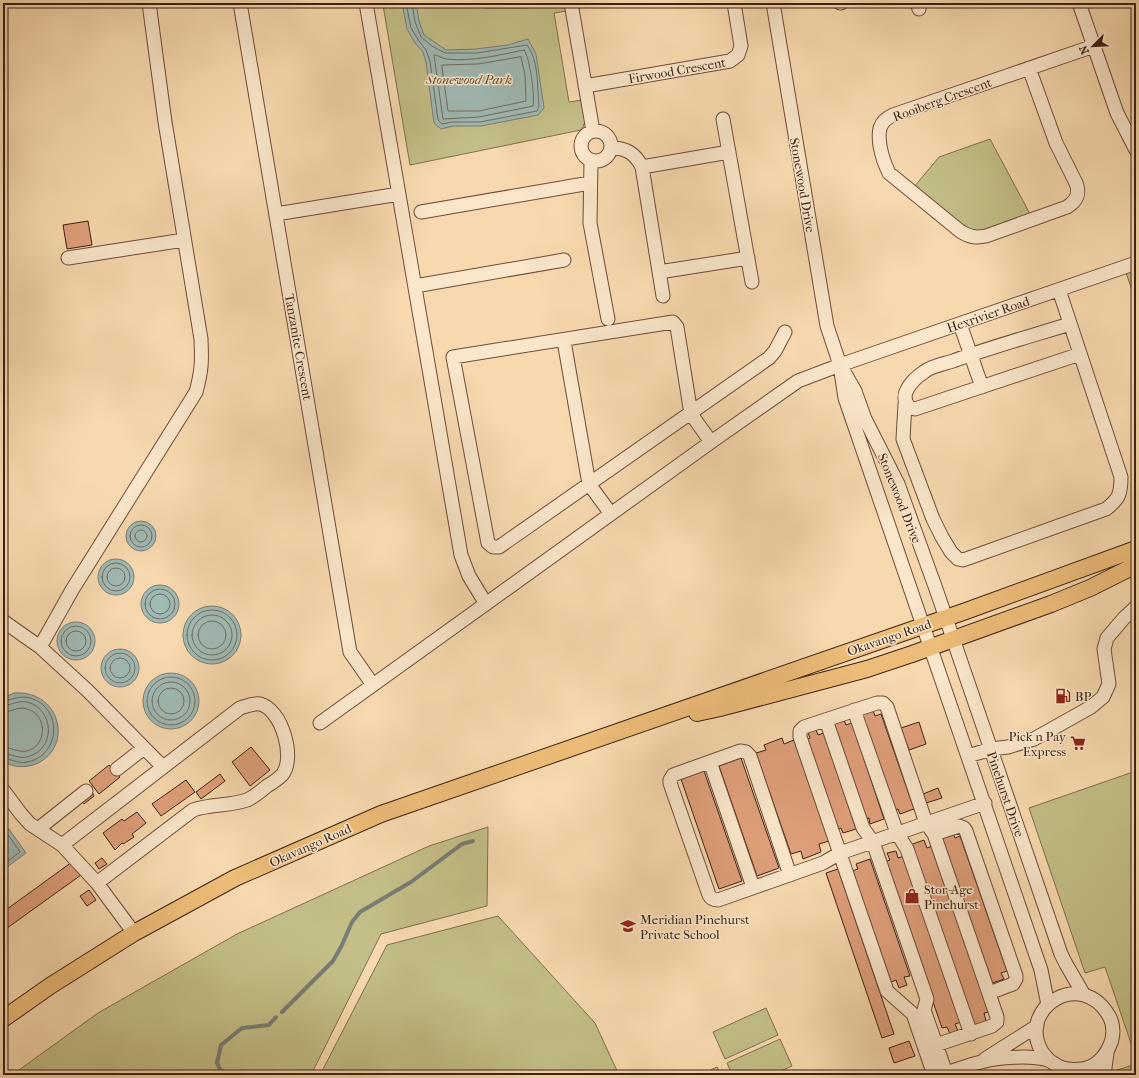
<svg xmlns="http://www.w3.org/2000/svg" width="1139" height="1078" viewBox="0 0 1139 1078" font-family="'IM FELL French Canon',serif">
	<style>
		.green { fill: #c3be87; stroke: #806f4d }
		.water { fill: #a0b9b3; stroke: #787c73 }
		.lines { fill: none; stroke-linecap: round; stroke-linejoin: round }
		.shore { stroke: #6e6c63; stroke-width: 1 }
		.stream { stroke: #787c73; stroke-width: 4 }
		.building { fill: #df9f7b; stroke: #3d2013 }
		.minor-casing { stroke: #6c4e3a; stroke-width: 15 }
		.major-casing { stroke: #3d2013; stroke-width: 18 }
		.minor { stroke: #fae6cb; stroke-width: 13 }
		.major { stroke: #ecbc78; stroke-width: 16 }
		.labels { text-anchor: middle; stroke-width: 3; stroke-linejoin: round; paint-order: stroke }
		.street-label { font-size: 13px; fill: #3d2013; stroke: #fae6cb }
		.park-label { font-size: 13px; font-style: italic; fill: #5e4830; stroke: #fae6cb }
		.poi-label { font-size: 13px; fill: #3d2013; stroke: #fae6cb; text-anchor: start }
	</style>
	<rect width="100%" height="100%" fill="#f8d9af"/>
	<filter id="stains"><feTurbulence type="fractalNoise" baseFrequency=".005" numOctaves="4"/><feColorMatrix values="0 0 0 0 .2 0 0 0 0 .09 0 0 0 0 .02 0 0 0 .5 -.17"/></filter>
	<radialGradient id="worn" r=".72"><stop offset=".6" stop-color="#630" stop-opacity="0"/><stop offset="1" stop-color="#630" stop-opacity=".3"/></radialGradient>
	<path class="green" d="M395,3H449L450,7L479,3L481,6L485,8H525L566,5L567,11L554,13L569,102L582,100C584,111 588,121 581,130L410,165L383,5Z
		M990,139L1030,214L981,232H971L914,187L939,157Z
		M1136,269V301L1126,273Z
		M1136,771V1058L1105,967L1085,973L1029,808Z
		M488,827L487,906L381,934L311,1075H12L98,1013L237,934L429,846Z
		M498,916L595,1023L619,1075H320L387,945Z
		M766,1008L778,1035L725,1059L713,1032Z
		M780,1039L792,1066L772,1075H732L727,1063Z
		M1136,1064V1075H1114V1071Z
		M717,1067L721,1075H700Z"/>
	<path class="water" d="M402,3H416L419,21L424,35L446,50L476,49L508,45L528,39L536,54L544,108L538,115L481,126H453L441,129L434,123L426,62L423,52L415,43L407,29Z
		M126 536a15 15 0 1 1 30 0a15 15 0 1 1-30 0Z
		M98 577a18 18 0 1 1 36 0a18 18 0 1 1-36 0Z
		M141 604a19 19 0 1 1 38 0a19 19 0 1 1-38 0Z
		M183 635a29 29 0 1 1 58 0a29 29 0 1 1-58 0Z
		M57 641a19 19 0 1 1 38 0a19 19 0 1 1-38 0Z
		M101 668a19 19 0 1 1 38 0a19 19 0 1 1-38 0Z
		M143 701a28 28 0 1 1 56 0a28 28 0 1 1-56 0Z
		M14,693C63,690 74,751 33,765C22,768 12,767 3,761V698Z
		M9,829L26,853L3,870V833Z"/>
	<g class="lines">
		<path class="shore" d="M406,3L411,28L419,41L426,50L430,61L438,120L442,124L453,122H480L537,111L539,106C537,87 539,61 527,45L477,53H445L432,46L421,37L415,22L412,3
			M524,50C530,57 535,97 533,106L479,117L443,119L434,55C438,55 441,58 446,59C472,62 499,55 524,50Z
			M521,57L525,75L526,101L479,111H448L442,67V65L478,64Z
			M130 536a11 11 0 1 1 22 0a11 11 0 1 1-22 0Z
			M135 536a6 6 0 1 1 12 0a6 6 0 1 1-12 0Z
			M102 577a14 14 0 1 1 28 0a14 14 0 1 1-28 0Z
			M107 577a9 9 0 1 1 18 0a9 9 0 1 1-18 0Z
			M145 604a15 15 0 1 1 30 0a15 15 0 1 1-30 0Z
			M150 604a10 10 0 1 1 20 0a10 10 0 1 1-20 0Z
			M187 635a25 25 0 1 1 50 0a25 25 0 1 1-50 0Z
			M192 635a20 20 0 1 1 40 0a20 20 0 1 1-40 0Z
			M198 635a14 14 0 1 1 28 0a14 14 0 1 1-28 0Z
			M61 641a15 15 0 1 1 30 0a15 15 0 1 1-30 0Z
			M66 641a10 10 0 1 1 20 0a10 10 0 1 1-20 0Z
			M105 668a15 15 0 1 1 30 0a15 15 0 1 1-30 0Z
			M110 668a10 10 0 1 1 20 0a10 10 0 1 1-20 0Z
			M147 701a24 24 0 1 1 48 0a24 24 0 1 1-48 0Z
			M152 701a19 19 0 1 1 38 0a19 19 0 1 1-38 0Z
			M158 701a13 13 0 1 1 26 0a13 13 0 1 1-26 0Z
			M3,701C12,700 20,695 30,698C63,707 61,756 27,762C18,764 11,759 3,758
			M3,706C12,705 18,700 27,702C55,709 56,750 27,757C18,759 12,754 3,753
			M3,712C12,712 18,706 27,709C46,714 48,742 30,750C20,754 13,748 3,747
			M3,836H9L20,852L3,865"/>
		<path class="stream" d="M282,1012L333,961L342,945L352,922L360,912L411,882L462,844L473,841
			M223,1075L217,1063L221,1045L242,1028L269,1025L276,1017"/>
	</g>
	<path class="building" d="M88,221L92,245L67,249L63,225Z
		M872,708L875,716L881,714L914,809L900,814L898,809L892,811L859,712Z
		M843,717L846,725L852,723L884,819L870,824L869,818L863,820L830,722Z
		M919,722L926,744L909,750L901,728Z
		M815,727L818,735L824,733L856,829L843,833L841,828L836,830L805,740L810,738L807,730Z
		M782,738L784,744L794,740L829,841L819,844L821,852L803,859L801,851L791,854L756,753L766,750L764,745Z
		M251,747L270,770L250,786L232,762Z
		M741,758L779,868L757,876L719,766Z
		M109,765L120,777L99,794L89,781Z
		M704,771L742,881L719,889L681,779Z
		M220,774L225,781L201,799L196,792Z
		M186,780L195,792L161,816L152,804Z
		M938,788L942,798L926,803L923,794Z
		M92,792L94,796L84,804L82,800Z
		M137,812L146,823L132,834L134,837L123,844L122,843L115,850L103,833L122,819L124,821Z
		M952,831L955,838L960,836L1007,971L1001,973L1004,979L990,984L939,836Z
		M924,840L927,848L932,846L989,1012L984,1013L986,1021L973,1026L910,845Z
		M896,851L898,858L904,856L961,1022L955,1024L958,1031L950,1034L947,1027L942,1028L885,862L890,860L887,853Z
		M102,858L107,864L99,869L95,863Z
		M870,859L910,976L904,977L907,985L899,988L896,980L891,982L852,871L858,869L856,864Z
		M72,862L81,875L3,931V912Z
		M838,869L894,1034L882,1038L826,873Z
		M89,890L96,900L87,906L80,896Z
		M909,1041L915,1056L894,1063L889,1048Z"/>
	<g class="lines">
		<g class="minor-casing">
			<path id="minor" d="M240,3L350,652L373,685
				M366,3L461,555L469,576L486,604
				M571,3L593,131
				M773,3L827,326L840,365L855,391L865,419L898,484L936,589L1061,954L1066,964L1084,995
				M840,3H841
				M917,3L919,9
				M1079,3L1117,113L1136,150
				M1029,68L1056,143L1076,183C1080,193 1077,201 1067,207L986,236C976,238 969,237 960,231L889,173C884,163 882,157 880,146C878,132 878,122 893,115L1094,46
				M585,86L730,61L738,55L741,46L734,3
				M723,119L752,282
				M581 146a15 15 0 1 1 30 0a15 15 0 1 1-30 0Z
				M611,148C626,148 635,153 642,167L729,152
				M591,161L590,223L608,319
				M642,167L663,296
				M421,212L590,183
				M276,214L399,194
				M68,258L184,240
				M659,272L748,258
				M415,286L564,260
				M960,324L982,387
				M1070,324C1031,336 991,347 953,361C944,364 931,366 924,372C912,380 897,396 910,408L915,409L1080,354
				M564,341L589,484L611,514
				M841,372L845,398L1041,970L1048,1005
				M905,404L903,439L933,519L942,537L951,552L958,559L963,560L1106,509C1119,499 1121,494 1121,477L1059,290
				M711,442L691,414L677,327L673,322L453,357L488,543L493,547H499L769,358L775,351L785,332
				M3,621L40,647L88,691L163,767
				M40,647L72,590L196,392C202,370 202,361 201,339L165,122L149,3
				M854,710L897,833L907,849L971,1034
				M826,720L863,828L873,842L927,999L924,1010L946,1073
				M320,723L711,442L798,381L840,365L1136,263
				M968,756L991,749L1008,747L1034,739L1091,707L1103,697L1109,684L1104,649L1107,638L1124,618L1136,607
				M710,762L753,887
				M117,769L144,748
				M3,790L21,814L30,824L62,845L97,883L134,933
				M38,829L86,791
				M934,834L959,826L964,828L966,831L1016,976V979L1013,984L989,993
				M62,845L240,708C246,706 253,703 260,704C282,709 296,759 282,775C278,779 272,783 267,786C261,791 254,797 247,800C230,806 210,804 193,810L97,883
				M790,875L750,756L746,752L740,751L673,775L670,780V783L709,895C711,899 714,900 718,900L823,863L840,853L985,803
				M985,1059L1037,1026
				M934,1075L913,1014L887,991L800,737V731L804,727L877,703H883L887,707L926,823L934,834L997,1017V1022L992,1026L936,1045
				M940,1075C954,1071 967,1065 981,1062C998,1057 1031,1055 1048,1060C1051,1061 1054,1064 1058,1066C1065,1070 1073,1070 1082,1069C1095,1068 1105,1057 1110,1045C1114,1037 1114,1024 1109,1016C1082,968 1018,1007 1041,1050C1043,1054 1046,1057 1049,1060
				M1104,1075L1107,1053"/>
		</g>
		<g class="major-casing">
			<path id="major" d="M697,713L720,708L867,669L912,654L1051,604L1090,588L1136,565
				M3,1019L50,986L134,933L235,878L381,814L966,611L1136,549"/>
		</g>
		<use href="#minor" class="minor"/>
		<use href="#major" class="major"/>
	</g>
	<defs>
		<g id="fuel-bare" transform="scale(1.2)"><path d="M-5.5-6h7V0h2V4h1.3V-2.5L3-4.5l.8-.8L6-3V5H2.5V1h-1V6h-7ZM-4.2-4.7v3.2H.2V-4.7Z" fill="#8f2418" stroke="#fae6cb" stroke-width="2.5" paint-order="stroke"/></g>
		<g id="supermarket-bare" transform="scale(1.2)"><path d="M-6-5.5h2.5l.6 2H6L4.5 2H-2.5L-4.4-4H-6ZM-1.5 3.2a1.3 1.3 0 1 0 .1 0ZM3 3.2a1.3 1.3 0 1 0 .1 0Z" fill="#8f2418" stroke="#fae6cb" stroke-width="2.5" paint-order="stroke"/></g>
		<g id="shop-bare" transform="scale(1.2)"><path d="M-5-2.5h2.3a2.7 3.5 0 0 1 5.4 0H5L5.5 6h-11ZM-1.5-2.5h3a1.5 2.3 0 0 0-3 0Z" fill="#8f2418" stroke="#fae6cb" stroke-width="2.5" paint-order="stroke"/></g>
		<g id="school-bare" transform="scale(1.2)"><path d="M0-5L7-2L0 1L-7-2ZM-4 1L0 2.5L4 1V4Q0 6-4 4Z" fill="#8f2418" stroke="#fae6cb" stroke-width="2.5" paint-order="stroke"/></g>
	</defs>
	<g fill-rule="evenodd">
		<use href="#fuel-bare" x="1063" y="696"/>
		<use href="#supermarket-bare" x="1078" y="743"/>
		<use href="#shop-bare" x="912" y="896"/>
		<use href="#school-bare" x="628" y="926"/>
	</g>
	<g class="labels">
		<g class="street-label">
			<text transform="translate(677 70) rotate(-10)" y="5">Firwood Crescent</text>
			<text transform="translate(942 99) rotate(-20)" y="5">Rooiberg Crescent</text>
			<text transform="translate(803 185) rotate(80)" y="5">Stonewood Drive</text>
			<text transform="translate(988 314) rotate(-19)" y="5">Hexrivier Road</text>
			<text transform="translate(299 347) rotate(80)" y="5">Tanzanite Crescent</text>
			<text transform="translate(900 498) rotate(68)" y="5">Stonewood Drive</text>
			<text transform="translate(889 637) rotate(-19)" y="5">Okavango Road</text>
			<text transform="translate(1006 794) rotate(71)" y="5">Pinehurst Drive</text>
			<text transform="translate(310 845) rotate(-24)" y="5">Okavango Road</text>
		</g>
		<g class="park-label">
			<text x="469" y="84">Stonewood Park</text>
		</g>
		<g class="poi-label">
			<text x="1075" y="701">BP</text>
			<text x="1066" y="741" text-anchor="end">Pick n Pay<tspan x="1066" dy="15">Express</tspan></text>
			<text x="924" y="894">Stor-Age<tspan x="924" dy="15">Pinehurst</tspan></text>
			<text x="640" y="924">Meridian Pinehurst<tspan x="640" dy="15">Private School</tspan></text>
		</g>
	</g>
	<rect width="1139" height="1078" fill="none" stroke="#f8d9af" stroke-width="16"/>
	<rect x="4" y="4" width="1131" height="1070" fill="none" stroke="#3d2013" stroke-width="2"/>
	<rect x="8" y="8" width="1123" height="1062" fill="none" stroke="#3d2013"/>
	<g transform="translate(1093 46) rotate(246)" stroke="#fae6cb" stroke-width="3" paint-order="stroke">
	<path d="M0-3L7 15L0 10L-7 15Z" fill="#3d2013"/>
	<text y="-6" font-size="11" font-weight="bold" text-anchor="middle" fill="#3d2013">N</text>
	</g>
	<rect width="100%" height="100%" filter="url(#stains)"/>
	<rect width="100%" height="100%" fill="url(#worn)"/>
</svg>
